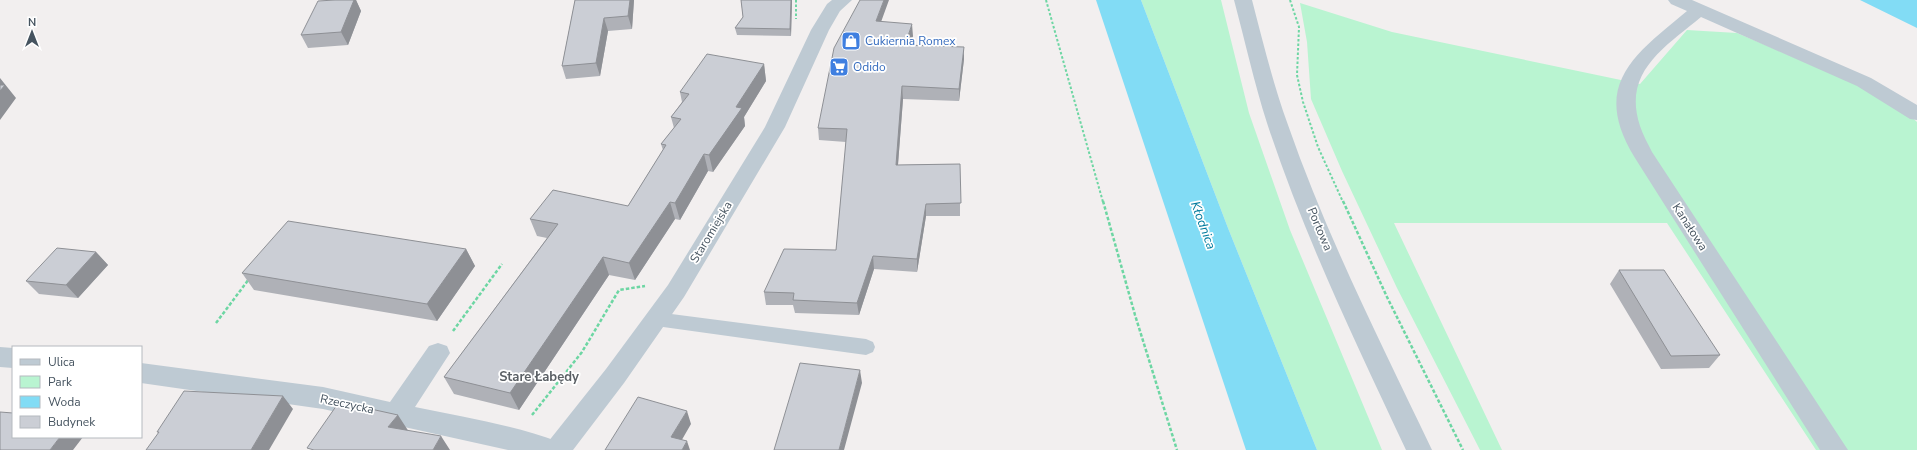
<svg xmlns="http://www.w3.org/2000/svg" width="1917" height="450" viewBox="0 0 1917 450" font-family="'Nunito Sans',sans-serif">
	<style>
		.green { fill: #b9f4d1 }
		.water { fill: #82dcf5 }
		.lines { fill: none; stroke-linecap: round; stroke-linejoin: round }
		.path-far1 { stroke: #6dd6a3; stroke-width: 2; stroke-dasharray: 2.5 2; stroke-linecap: butt }
		.path { stroke: #6dd6a3; stroke-width: 2.5; stroke-dasharray: 3.5 2; stroke-linecap: butt }
		.service { fill: #becad3; fill-rule: evenodd }
		.minor { fill: #becad3; fill-rule: evenodd }
		.tertiary { fill: #becad3; fill-rule: evenodd }
		.wall { fill: #afb1b7 }
		.shaded-wall { fill: #8e9095 }
		.building { fill: #cbced5; stroke: #8e9095 }
		.labels { text-anchor: middle; stroke-width: 3.5; stroke-linejoin: round; paint-order: stroke }
		.shop-label { font-size: 12px; fill: #366cbe; stroke: #fff; text-anchor: start }
		.street-label { font-size: 12px; fill: #45535f; stroke: #fff }
		.water-label { font-size: 13px; font-style: italic; fill: #037c9e; stroke: #fff }
		.neighbourhood-label { font-size: 13px; font-weight: bold; fill: #5b6065; stroke: #fff }
	</style>
	<rect width="100%" height="100%" fill="#f2efef"/>
	<path class="green" d="M1141,0H1221L1249,113L1290,230L1382,450H1317L1228,228Z
		M1300,3L1392,32L1640,84L1687,30L1737,33L1869,89L1907,113L1917,122V450H1816L1667,223H1394L1502,450H1480L1397,288L1342,171L1311,99L1307,42Z"/>
	<path class="water" d="M1096,0H1141L1228,228L1317,450H1246Z
		M1860,0H1917V28Z"/>
	<g class="lines">
		<path class="path-far1" d="M796,0V19
			M1046,0L1103,202
			M1290,0L1299,27L1297,75L1303,102L1318,147L1343,202"/>
		<path class="path" d="M1103,201L1135,315L1177,450
			M1343,201L1387,297L1463,450
			M216,323L249,279
			M453,331L502,264
			M532,415L582,352L619,290L645,286"/>
		<path class="service" d="M656,312L866,339L873,342L875,347L873,352L866,355L656,326L649,324L647,319L649,314Z"/>
		<path class="minor" d="M1668,0H1692L1871,78L1917,105V120L1910,119L1857,86L1701,17C1665,47 1622,72 1640,126C1643,135 1648,144 1652,152L1848,450H1820L1635,158C1590,85 1634,55 1687,11L1671,4Z
			M438,343L447,346L450,353L415,407C463,417 513,425 559,442L563,450H508L323,409L141,383V363L323,387L390,402L429,346Z
			M0,347L13,348V368L0,367Z"/>
		<path class="tertiary" d="M832,0H852L840,11L829,30L785,127L684,297L624,383L573,450H544L548,442L606,369L668,285L765,127L811,30L827,4Z
			M1234,0H1252C1263,42 1273,84 1288,125C1327,237 1381,343 1432,450H1406C1356,343 1304,236 1267,123C1254,82 1245,41 1234,0Z"/>
	</g>
	<path class="wall" d="M335,0H356L361,11L348,45L308,48L301,35Z
		M575,0H634L632,29L608,31L600,76L566,79L562,66Z
		M741,0H792L791,36L737,35L735,28L743,17Z
		M881,21L913,36L910,45L964,59L959,101L903,99L898,165L960,164V216H926L917,272L874,269L859,315L795,313L793,305H766L764,292L836,250L846,142L819,140L818,128Z
		M764,64L766,81L744,117L745,126L713,172L708,171L680,220L675,219L635,280L609,275L519,410L454,394L444,377L547,238L537,236L530,219L628,206L663,150L661,144L674,128L671,117L682,102L680,92Z
		M466,249L475,266L437,321L254,290L242,273Z
		M96,252L108,265L78,298L39,294L26,281Z
		M1619,270L1720,355L1709,368L1661,369L1610,284Z"/>
	<path class="shaded-wall" d="M354,0H356L361,11L348,45L341,32Z
		M630,0H634L632,29L628,16Z
		M791,0H792L791,36L790,29Z
		M884,0H889L877,33L876,21Z
		M604,18L608,31L600,76L596,63Z
		M912,24L913,36L905,57V45Z
		M964,47V59L959,101V89Z
		M764,64L766,81L744,117L745,126L713,172L709,155L736,107Z
		M0,78L16,98L0,120Z
		M902,86L903,99L897,177L896,165Z
		M704,154L708,171L680,220L675,203Z
		M670,202L675,219L635,280L629,263Z
		M926,204V216L917,272V259Z
		M466,249L475,266L437,321L427,304Z
		M96,252L108,265L78,298L66,285Z
		M873,256L874,269L859,315L857,303Z
		M603,257L609,275L519,410L510,393Z
		M860,370L862,383L844,450H839Z
		M283,396L293,409L269,450H251Z
		M687,411L691,424L676,450L671,437Z
		M398,415L409,432L388,427Z
		M441,436L450,450H433Z
		M60,437H83L73,450H50Z
		M687,441L690,450H682Z"/>
	<path class="building" d="M335,0H354L341,32L301,35L318,1Z
		M575,0H630L628,16L604,18L596,63L562,66Z
		M741,0H791L790,29L735,28L743,17Z
		M860,0H884L876,21L912,24L905,45L964,47L959,89L902,86L896,165L960,164L961,203L926,204L917,259L873,256L857,303L793,300L794,293L764,292L784,249L836,250L847,129L818,128L834,48Z
		M707,54L764,64L736,107L742,108L709,155L704,154L675,203L670,202L629,263L603,257L510,393L444,377L558,224L530,219L553,190L628,206L666,145L661,144L681,119L671,117L689,94L680,92Z
		M0,85H5L0,91Z
		M288,221L466,249L427,304L242,273Z
		M57,248L96,252L66,285L26,281Z
		M1619,270H1664L1720,355L1671,356Z
		M800,363L860,370L839,450H774Z
		M184,391L283,396L251,450H146L159,432H157Z
		M638,397L687,411L671,437L687,441L682,450H605Z
		M339,402L398,415L388,427L441,436L433,450H314L307,448Z
		M0,412L13,413V437H60L50,450H0Z"/>
	<defs>
		<g id="shop-square" transform="scale(1)"><rect x="-9" y="-9" width="18" height="18" rx="4" fill="#3f7fe0" stroke="#fff"/><path d="M-5-2.5h2.3a2.7 3.5 0 0 1 5.4 0H5L5.5 6h-11ZM-1.5-2.5h3a1.5 2.3 0 0 0-3 0Z" fill="#fff"/></g>
		<g id="supermarket-square" transform="scale(1)"><rect x="-9" y="-9" width="18" height="18" rx="4" fill="#3f7fe0" stroke="#fff"/><path d="M-6-5.5h2.5l.6 2H6L4.5 2H-2.5L-4.4-4H-6ZM-1.5 3.2a1.3 1.3 0 1 0 .1 0ZM3 3.2a1.3 1.3 0 1 0 .1 0Z" fill="#fff"/></g>
	</defs>
	<g fill-rule="evenodd">
		<use href="#shop-square" x="851" y="41"/>
		<use href="#supermarket-square" x="839" y="67"/>
	</g>
	<g class="labels">
		<g class="shop-label">
			<text x="865" y="45">Cukiernia Romex</text>
			<text x="853" y="71">Odido</text>
		</g>
		<g class="street-label">
			<text transform="translate(1690 227) rotate(57)" y="4">Kanałowa</text>
			<text transform="translate(1320 229) rotate(67)" y="4">Portowa</text>
			<text transform="translate(711 232) rotate(-59)" y="4">Staromiejska</text>
			<text transform="translate(347 404) rotate(12)" y="4">Rzeczycka</text>
		</g>
		<g class="water-label">
			<text transform="translate(1204 225) rotate(70)" y="5">Kłodnica</text>
		</g>
		<g class="neighbourhood-label">
			<text x="539" y="381">Stare Łabędy</text>
		</g>
	</g>
	<rect x="12" y="346" width="130" height="92" fill="#ffffff" stroke="#b5babf"/>
	<rect x="20" y="359" width="20" height="6" fill="#becad3" stroke="#b5babf"/>
	<text x="48" y="366" font-size="12" fill="#45535f">Ulica</text>
	<rect x="20" y="376" width="20" height="12" fill="#b9f4d1" stroke="#b5babf"/>
	<text x="48" y="386" font-size="12" fill="#45535f">Park</text>
	<rect x="20" y="396" width="20" height="12" fill="#82dcf5" stroke="#b5babf"/>
	<text x="48" y="406" font-size="12" fill="#45535f">Woda</text>
	<rect x="20" y="416" width="20" height="12" fill="#cbced5" stroke="#b5babf"/>
	<text x="48" y="426" font-size="12" fill="#45535f">Budynek</text>
	<g transform="translate(32 32)" stroke="#ffffff" stroke-width="3" paint-order="stroke">
	<path d="M0-3L7 15L0 10L-7 15Z" fill="#45535f"/>
	<text y="-6" font-size="11" font-weight="bold" text-anchor="middle" fill="#45535f">N</text>
	</g>
</svg>
